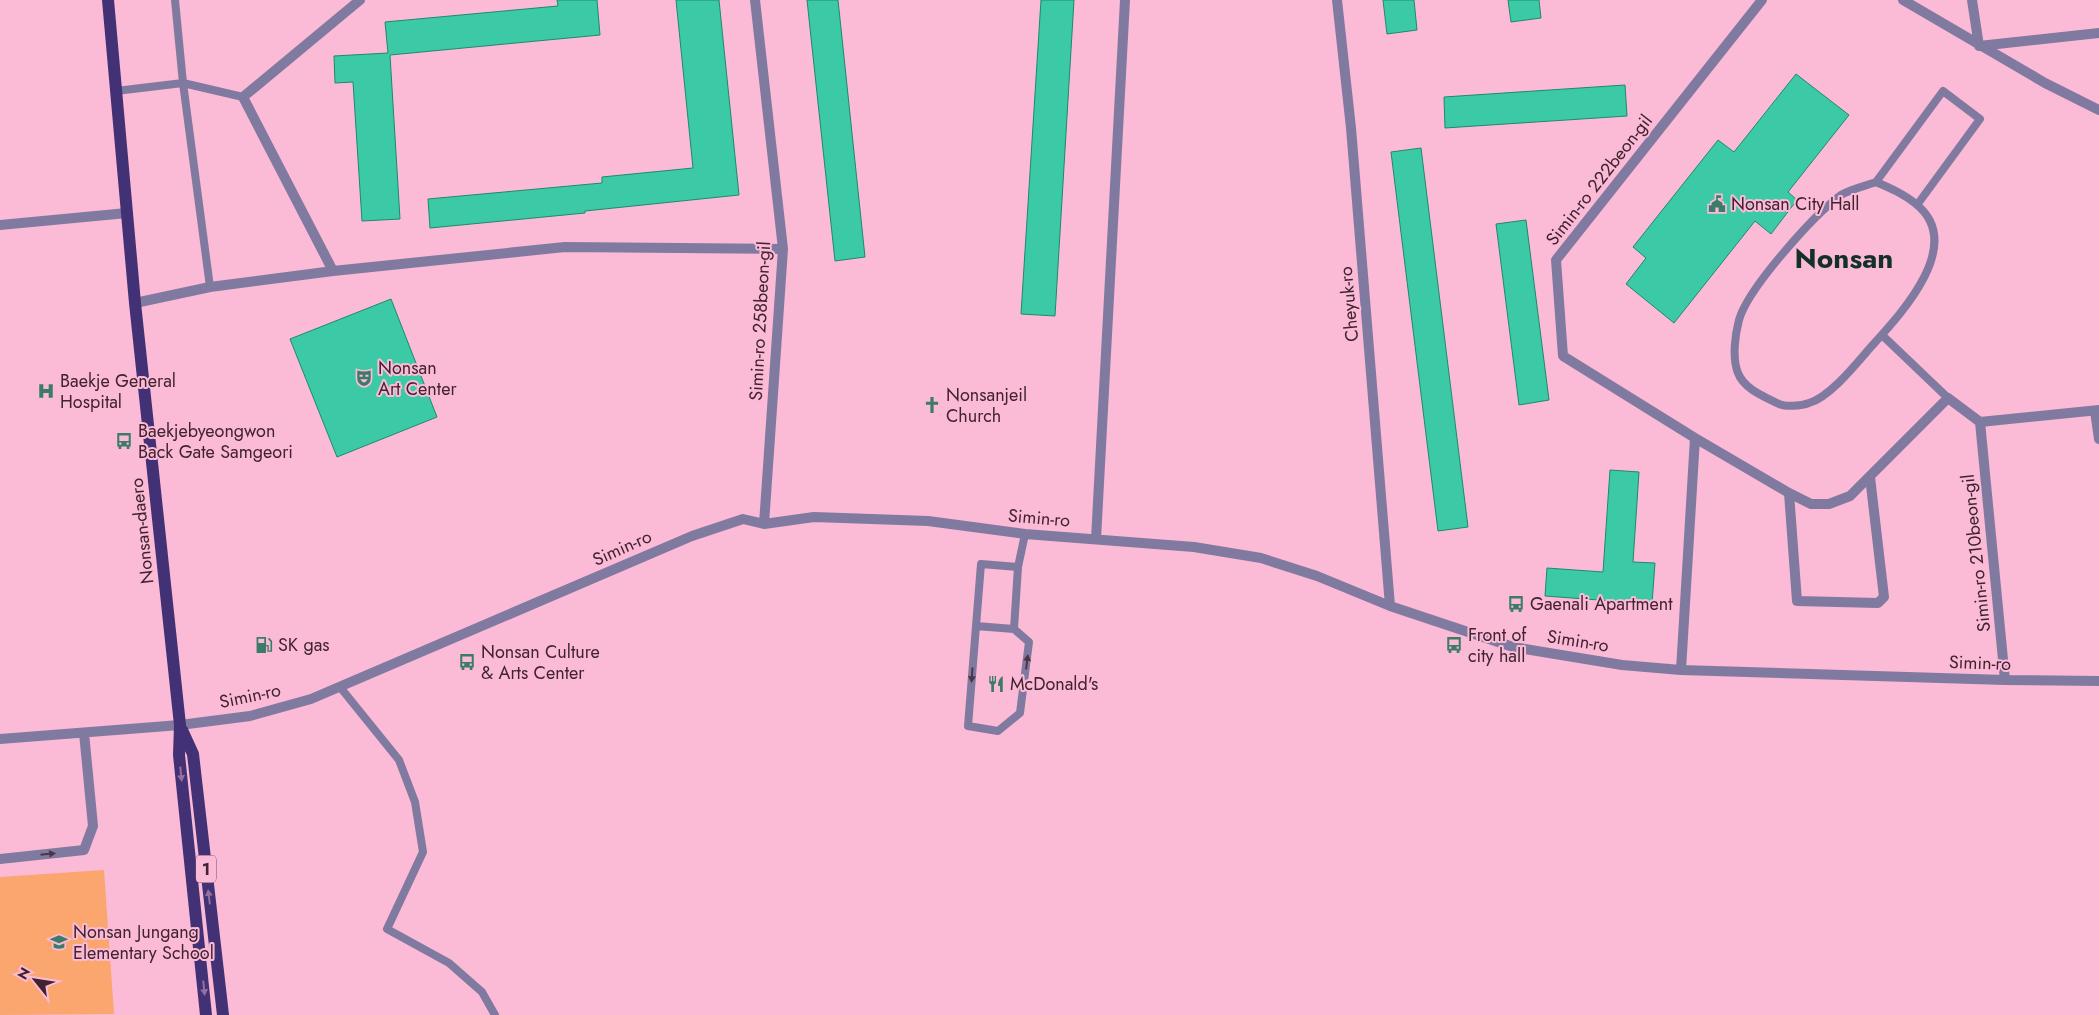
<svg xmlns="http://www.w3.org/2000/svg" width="2099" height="1015" viewBox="0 0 2099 1015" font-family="Jost,sans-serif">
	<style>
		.green { fill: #fba56f }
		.building { fill: #3ccaa6; stroke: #1d896f }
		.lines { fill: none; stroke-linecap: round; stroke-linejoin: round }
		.lane { stroke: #807aa1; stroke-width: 8 }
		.street { stroke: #807aa1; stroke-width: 10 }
		.primary { stroke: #433175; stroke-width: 12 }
		.oneway { fill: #4e3447 }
		.oneway2 { fill: #966fa1 }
		.labels { text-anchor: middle; stroke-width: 4; stroke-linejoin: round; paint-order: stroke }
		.shield { fill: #fbbad6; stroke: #795062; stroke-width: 1 }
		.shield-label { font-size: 16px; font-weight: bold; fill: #412330 }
		.street-label { font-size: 18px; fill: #412330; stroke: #fbbad6 }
		.poi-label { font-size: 18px; fill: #412330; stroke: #fbbad6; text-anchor: start }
		.town-label { font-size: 28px; font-weight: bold; fill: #123027; stroke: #fbbad6 }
	</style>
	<rect width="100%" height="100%" fill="#fbbad6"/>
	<path class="green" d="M104,870L114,1014L0,1015V877Z"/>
	<path class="building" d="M557,0H597L600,35L390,55L400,219L362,221L353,82L335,83L334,56L388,53L385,22L558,6Z
		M676,0H719L739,195L585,211V213L430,228L428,199L602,183V177L693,168Z
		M807,0H838L865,257L835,261Z
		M1041,0H1074L1055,316L1021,314Z
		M1383,0H1414L1417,30L1387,34Z
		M1508,0H1539L1541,18L1511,22Z
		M1796,74L1849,115L1788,192L1797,200L1771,234L1755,221L1674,323L1626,284L1646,258L1633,247L1718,140L1734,152Z
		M1625,85L1627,116L1445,128L1444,97Z
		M1421,148L1468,527L1438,531L1391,152Z
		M1526,220L1549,400L1519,405L1496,224Z
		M391,299L437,417L337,457L290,339Z
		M1610,470L1639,472L1633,562L1655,563L1652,604L1545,596L1547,568L1603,572Z"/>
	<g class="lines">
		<path class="lane" d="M175,0L183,83L210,287
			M116,91L183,83L243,97
			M1876,182C1890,188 1904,194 1916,204C1967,245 1899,316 1870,348C1856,364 1830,397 1809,403C1801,406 1786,407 1779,404C1765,397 1744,389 1738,373C1732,358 1735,335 1739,320C1748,288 1814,215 1841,195C1851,189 1865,186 1876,182Z
			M1876,182L1943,91L1980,119L1917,205
			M1882,335L1948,398
			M1018,567L981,564L976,626L1014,629L1018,567L1025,534
			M976,626L968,726L998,731L1020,713L1029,642L1014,629
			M340,687L399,760L415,802L423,852L387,929L449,963L482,992L495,1015"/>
		<path class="street" d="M755,0L783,249L764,524
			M1337,0L1351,128L1390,606
			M1762,0L1556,260L1563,356L1695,438L1789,493L1811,504H1829L1850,496L1948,398L1980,422L2099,410
			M1903,0L2045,83L2099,110
			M1972,0L1979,46L2099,33
			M0,225L127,213
			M333,271L243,97L360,0
			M135,303L210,287L333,271L565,247L783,249
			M2095,411L2099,439
			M1980,422L2005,680
			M1789,493L1797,601L1878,603L1884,597L1870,477
			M1096,539L1125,0
			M1681,670L1695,438
			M0,739L180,725L250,716L311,699L692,536L743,519L764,524L814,517L928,521L1025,534L1194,547L1261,558L1317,576L1390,606L1513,647L1622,665L1681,670L2005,680L2099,681
			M0,859L84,850L93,826L84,733"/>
		<path class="primary" d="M108,0L135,303L180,725L179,755L206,1015
			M182,730L193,754L223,1015"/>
	</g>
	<defs><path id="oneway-solid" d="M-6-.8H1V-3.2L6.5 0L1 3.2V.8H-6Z" transform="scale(1.25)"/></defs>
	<g class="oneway">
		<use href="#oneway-solid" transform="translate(1027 662) rotate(-83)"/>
		<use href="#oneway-solid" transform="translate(972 675) rotate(94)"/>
		<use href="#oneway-solid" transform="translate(48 854) rotate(-6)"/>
	</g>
	<g class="oneway2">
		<use href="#oneway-solid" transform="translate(181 774) rotate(84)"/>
		<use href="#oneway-solid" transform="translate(209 897) rotate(-97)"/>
		<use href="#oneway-solid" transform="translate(204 988) rotate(84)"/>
	</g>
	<defs>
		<g id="civic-bare" transform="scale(1.35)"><path d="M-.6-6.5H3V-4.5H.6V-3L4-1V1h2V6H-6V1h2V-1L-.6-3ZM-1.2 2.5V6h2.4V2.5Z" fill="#3c7b68" stroke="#fbbad6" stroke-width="2.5" paint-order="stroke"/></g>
		<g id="theatre-bare" transform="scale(1.35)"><path d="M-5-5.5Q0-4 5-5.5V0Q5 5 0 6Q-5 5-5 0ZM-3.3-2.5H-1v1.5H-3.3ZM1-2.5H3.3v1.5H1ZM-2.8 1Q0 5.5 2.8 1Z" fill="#3c7b68" stroke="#fbbad6" stroke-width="2.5" paint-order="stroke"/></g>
		<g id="hospital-bare" transform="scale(1.35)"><path d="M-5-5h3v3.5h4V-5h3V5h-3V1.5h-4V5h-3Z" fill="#3c7b68" stroke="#fbbad6" stroke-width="2.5" paint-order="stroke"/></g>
		<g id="church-bare" transform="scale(1.35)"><path d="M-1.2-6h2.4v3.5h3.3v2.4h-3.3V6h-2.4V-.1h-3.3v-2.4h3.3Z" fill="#3c7b68" stroke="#fbbad6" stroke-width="2.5" paint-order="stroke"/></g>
		<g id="bus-bare" transform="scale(1.35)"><path d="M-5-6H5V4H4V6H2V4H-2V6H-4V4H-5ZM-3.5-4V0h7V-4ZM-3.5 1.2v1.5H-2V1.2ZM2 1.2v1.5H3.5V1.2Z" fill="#3c7b68" stroke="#fbbad6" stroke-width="2.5" paint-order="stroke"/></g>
		<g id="fuel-bare" transform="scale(1.35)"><path d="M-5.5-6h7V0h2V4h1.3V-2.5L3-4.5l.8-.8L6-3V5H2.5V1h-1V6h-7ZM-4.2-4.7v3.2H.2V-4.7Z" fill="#3c7b68" stroke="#fbbad6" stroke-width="2.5" paint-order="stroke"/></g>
		<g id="restaurant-bare" transform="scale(1.35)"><path d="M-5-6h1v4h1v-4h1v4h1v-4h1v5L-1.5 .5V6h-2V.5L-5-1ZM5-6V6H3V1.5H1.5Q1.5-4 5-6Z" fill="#3c7b68" stroke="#fbbad6" stroke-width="2.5" paint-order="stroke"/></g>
		<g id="school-bare" transform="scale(1.35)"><path d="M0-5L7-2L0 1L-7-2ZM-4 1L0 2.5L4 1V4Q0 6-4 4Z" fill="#3c7b68" stroke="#fbbad6" stroke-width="2.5" paint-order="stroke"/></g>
	</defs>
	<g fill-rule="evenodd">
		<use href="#civic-bare" x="1717" y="204"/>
		<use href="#theatre-bare" x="364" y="378"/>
		<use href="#hospital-bare" x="46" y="391"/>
		<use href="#church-bare" x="932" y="405"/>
		<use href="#bus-bare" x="124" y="441"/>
		<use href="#bus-bare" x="1516" y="604"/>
		<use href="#fuel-bare" x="264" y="645"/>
		<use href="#bus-bare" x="1454" y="645"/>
		<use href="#bus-bare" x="467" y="662"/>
		<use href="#restaurant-bare" x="996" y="684"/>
		<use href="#school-bare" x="59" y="942"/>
	</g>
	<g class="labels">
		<rect class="shield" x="196" y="855.5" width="20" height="27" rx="4"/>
		<g class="shield-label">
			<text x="206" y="875">1</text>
		</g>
		<g class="street-label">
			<text transform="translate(1599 180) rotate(-52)" y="6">Simin-ro 222beon-gil</text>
			<text transform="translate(1349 304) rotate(-95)" y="6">Cheyuk-ro</text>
			<text transform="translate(760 321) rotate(-87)" y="6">Simin-ro 258beon-gil</text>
			<text transform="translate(1039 518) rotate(5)" y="6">Simin-ro</text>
			<text transform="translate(142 531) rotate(-96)" y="6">Nonsan-daero</text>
			<text transform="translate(622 548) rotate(-24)" y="6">Simin-ro</text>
			<text transform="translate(1976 553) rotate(-96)" y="6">Simin-ro 210beon-gil</text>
			<text transform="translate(1578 641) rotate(9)" y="6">Simin-ro</text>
			<text transform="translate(1980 663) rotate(2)" y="6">Simin-ro</text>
			<text transform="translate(250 696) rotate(-12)" y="6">Simin-ro</text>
		</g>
		<g class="poi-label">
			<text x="1731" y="210">Nonsan City Hall</text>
			<text x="378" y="374">Nonsan<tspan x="378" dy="21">Art Center</tspan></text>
			<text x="60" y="387">Baekje General<tspan x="60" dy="21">Hospital</tspan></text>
			<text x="946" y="401">Nonsanjeil<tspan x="946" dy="21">Church</tspan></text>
			<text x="138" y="437">Baekjebyeongwon<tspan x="138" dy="21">Back Gate Samgeori</tspan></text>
			<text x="1530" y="610">Gaenali Apartment</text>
			<text x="1468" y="641">Front of<tspan x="1468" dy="21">city hall</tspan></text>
			<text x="278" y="651">SK gas</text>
			<text x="481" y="658">Nonsan Culture<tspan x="481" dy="21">&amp; Arts Center</tspan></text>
			<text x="1010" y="690">McDonald's</text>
			<text x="73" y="938">Nonsan Jungang<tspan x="73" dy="21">Elementary School</tspan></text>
		</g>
		<g class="town-label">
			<text x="1844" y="268">Nonsan</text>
		</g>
	</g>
	<g transform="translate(35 980) rotate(300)" stroke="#fbbad6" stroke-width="4" paint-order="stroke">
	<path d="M0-4L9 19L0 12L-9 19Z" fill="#412330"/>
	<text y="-8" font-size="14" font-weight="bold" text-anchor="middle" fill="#412330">N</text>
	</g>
</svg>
